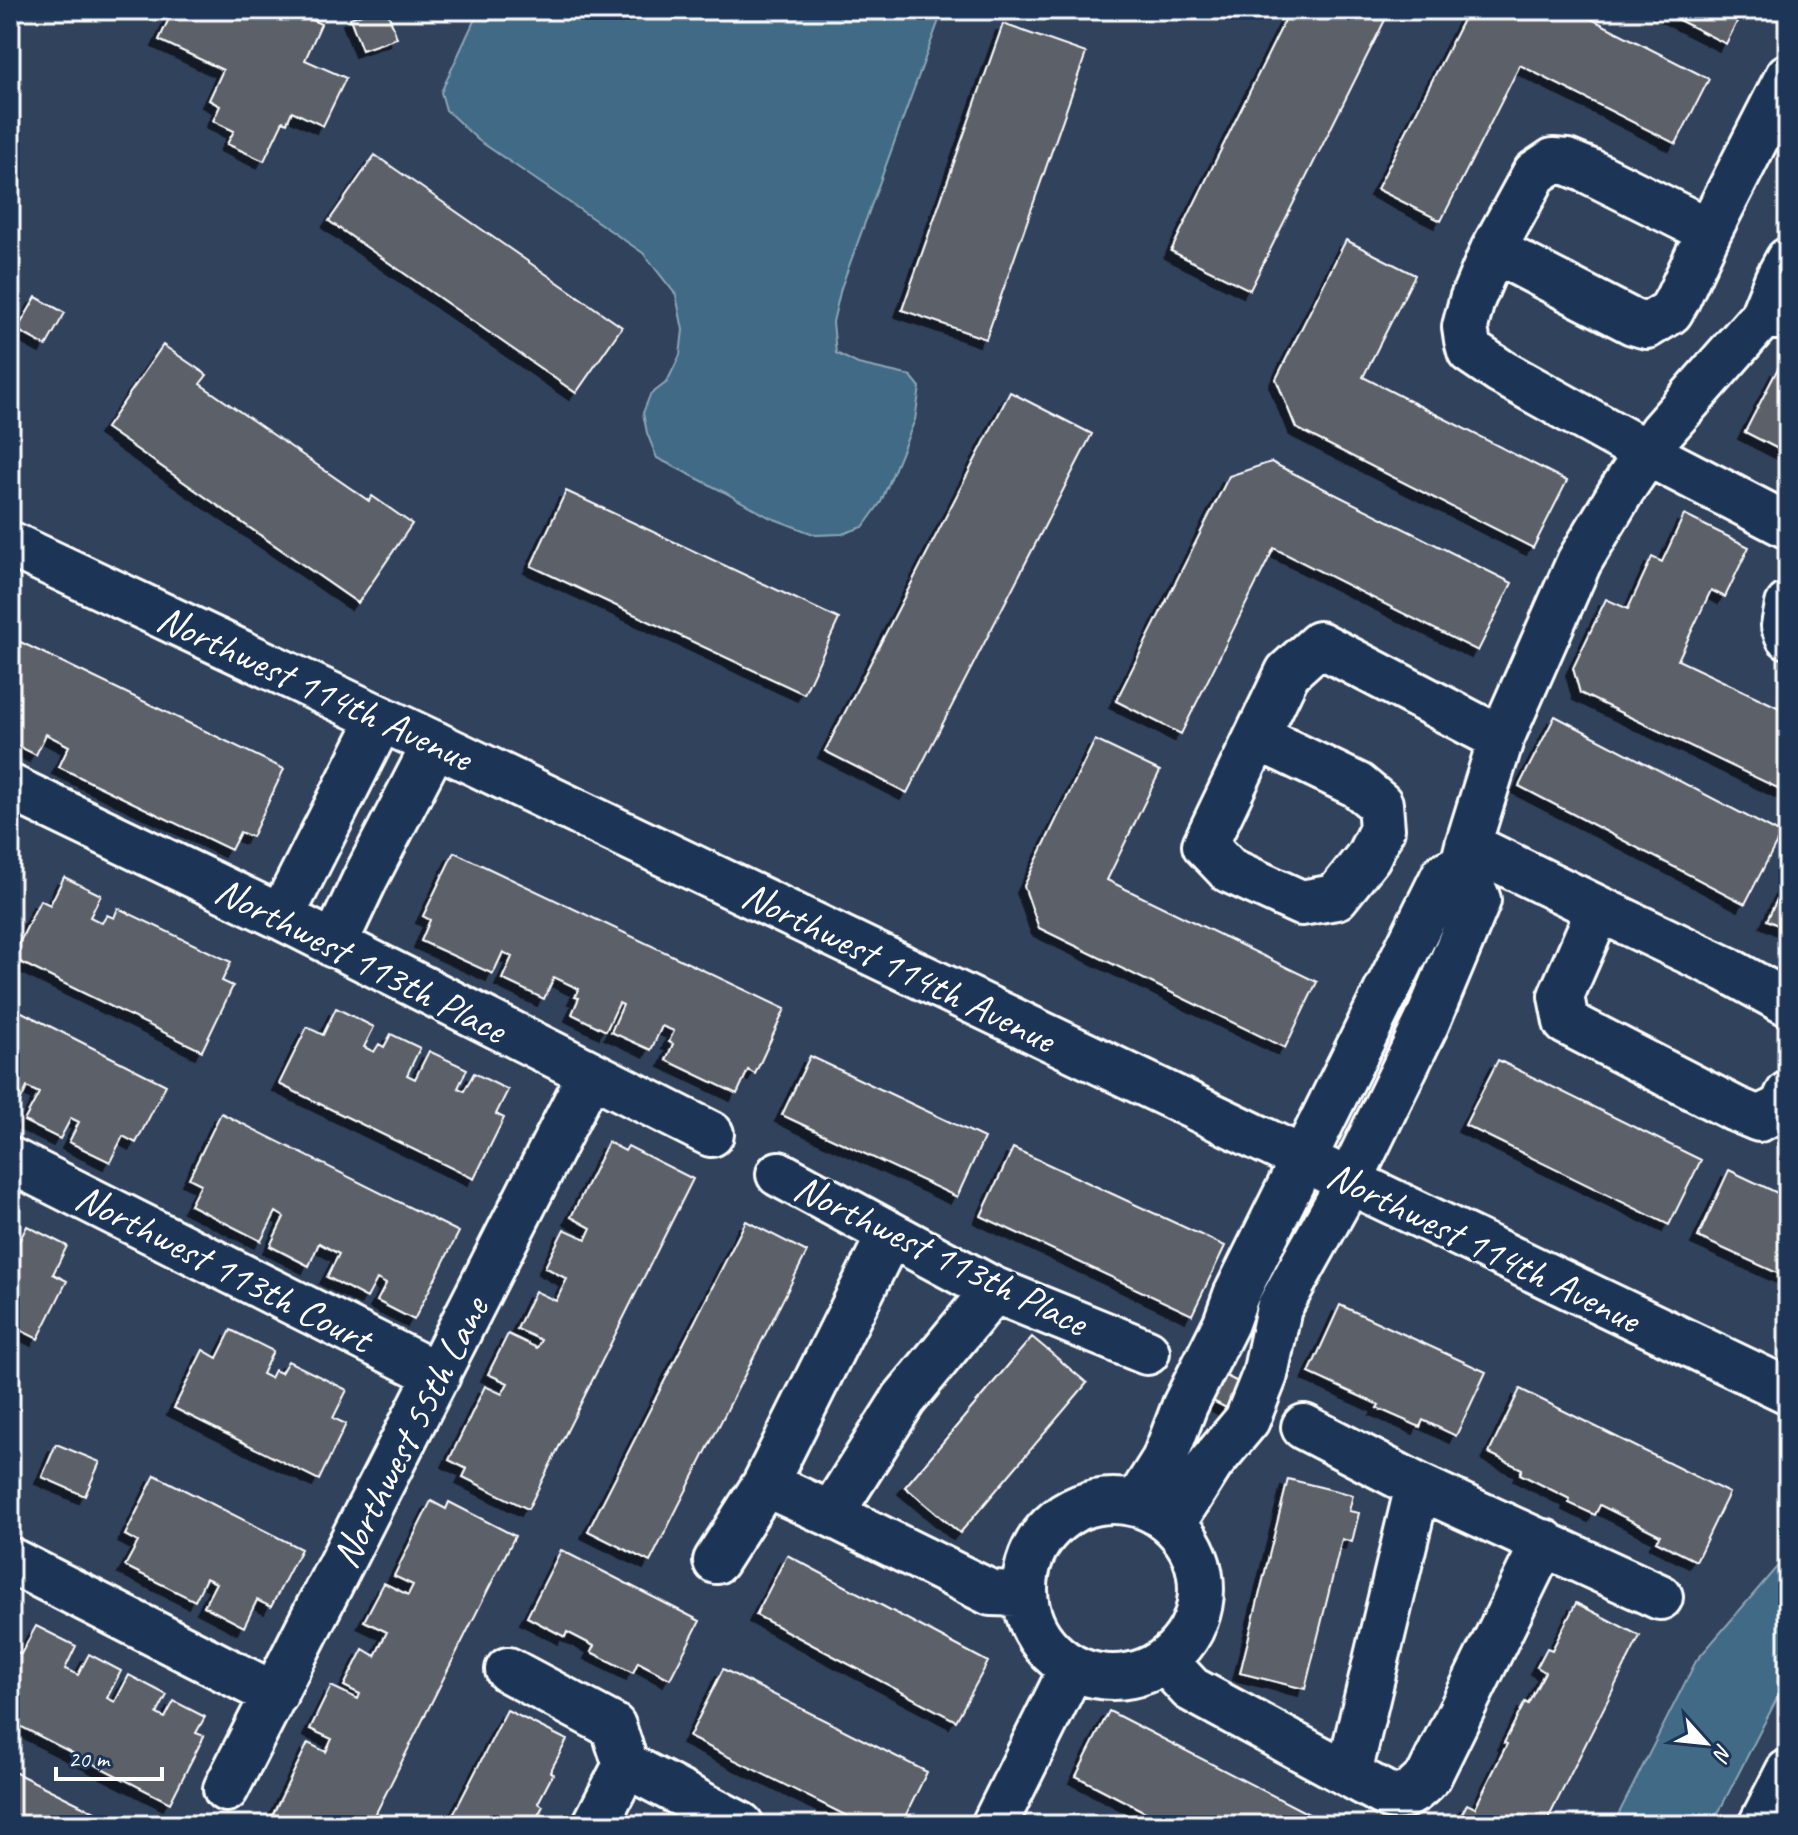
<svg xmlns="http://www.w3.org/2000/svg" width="1798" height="1835" viewBox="0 0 1798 1835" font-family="Caveat,sans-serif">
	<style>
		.water { fill: #3f6b85; stroke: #8ca6b6; stroke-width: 2 }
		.building { fill: #5c6067; stroke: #fff; stroke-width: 2; filter: url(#shadow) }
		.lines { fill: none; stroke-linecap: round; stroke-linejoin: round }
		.minor-casing { stroke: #fff; stroke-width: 50 }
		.tertiary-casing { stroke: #fff; stroke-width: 50 }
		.minor { stroke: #1d3557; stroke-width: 44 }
		.tertiary { stroke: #1d3557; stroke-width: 44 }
		.labels { text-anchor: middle; stroke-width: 8; stroke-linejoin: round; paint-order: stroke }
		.street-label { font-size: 40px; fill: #fff; stroke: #1d3557 }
	</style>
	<defs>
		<filter id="shadow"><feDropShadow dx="-7" dy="7" stdDeviation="0" flood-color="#0009"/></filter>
	</defs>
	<rect width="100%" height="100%" fill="#30425c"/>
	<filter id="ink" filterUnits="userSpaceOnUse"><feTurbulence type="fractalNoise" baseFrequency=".0125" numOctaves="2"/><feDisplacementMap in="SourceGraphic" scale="16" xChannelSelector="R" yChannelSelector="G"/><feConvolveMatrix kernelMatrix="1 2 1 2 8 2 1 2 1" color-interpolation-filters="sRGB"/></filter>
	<g filter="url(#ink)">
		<path class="water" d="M479,10H938L939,20L841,288L833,322L836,353L858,364L911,376L920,387L915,420L881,502L863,527L842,534L816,535L769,517L724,492L657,458L647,433L643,413L650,395L667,382L680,355L683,330L676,295L643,253L478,140L446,110L441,92Z
			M1788,1554V1677L1712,1825H1613L1696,1661Z"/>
		<path class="building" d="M173,10H290L321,24L305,60L346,78L323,126L292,111L287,123L283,121L264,161L227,144L234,131L213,121L220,106L209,100L223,70L159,40Z
			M373,10H387L397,38L362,50L350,18Z
			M1290,10H1390L1250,290L1171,251Z
			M1468,10H1574L1709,79L1676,144L1520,65L1441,221L1377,189Z
			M1659,10H1743L1726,44Z
			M1003,24L1086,53L986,339L902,310Z
			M375,155L622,327L576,393L329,221Z
			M1346,240L1415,275L1363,377L1567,481L1533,548L1296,428L1276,379Z
			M36,297L65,313L46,346L17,330Z
			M163,345L207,375L200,384L369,501L372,496L412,524L358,603L106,428Z
			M1778,368L1788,373V454L1745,432Z
			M1010,392L1092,434L907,793L825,751Z
			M1271,462L1512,583L1478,651L1274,548L1181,734L1116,701L1229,476Z
			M566,491L839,619L804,694L531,566Z
			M1684,515L1749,547L1725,597L1711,590L1678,660L1788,712V793L1580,693L1573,668L1606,599L1628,609L1652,557L1662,562Z
			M10,637L284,769L252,837L240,832L231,850L59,767L69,746L46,734L36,755L10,742Z
			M1555,716L1781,834L1745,904L1519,786Z
			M1095,740L1160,771L1107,880L1317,982L1285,1048L1039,928L1024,886Z
			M454,852L785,1009L755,1074L748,1070L737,1094L666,1060L673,1044L669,1042L674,1031L662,1026L651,1050L611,1032L623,1005L619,1003L606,1031L572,1014L579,998L575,997L579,989L554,977L544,999L502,979L512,957L503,952L493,974L421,941L430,920L423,916Z
			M64,877L101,895L90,917L102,923L107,915L114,918L118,908L231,962L222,981L233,986L202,1051L12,958L40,900L50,905Z
			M1788,877V930L1767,920Z
			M10,1006L166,1085L136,1143L123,1136L110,1162L69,1142L79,1122L71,1118L60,1139L24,1121L39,1093L27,1087L13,1117L10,1115Z
			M336,1008L374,1027L364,1047L374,1052L379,1044L384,1047L391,1034L420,1048L407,1075L415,1079L429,1051L467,1069L458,1088L464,1091L474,1073L508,1090L496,1114L504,1118L474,1179L279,1084L307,1027L323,1035Z
			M810,1056L984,1138L957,1197L782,1115Z
			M1498,1060L1701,1160L1669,1225L1465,1125Z
			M221,1113L459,1232L414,1320L377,1301L386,1284L377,1279L367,1298L327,1277L339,1254L319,1243L309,1266L270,1246L284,1217L276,1212L261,1241L190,1205L201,1184L189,1178Z
			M608,1142L625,1151L628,1146L693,1179L528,1509L463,1477L467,1469L449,1460L485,1386L502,1394L508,1383L488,1374L508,1334L537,1348L541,1340L517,1329L535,1291L556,1301L567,1279L545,1267L564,1229L586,1239L591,1228L571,1217Z
			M1013,1148L1225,1246L1192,1315L981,1216Z
			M1729,1170L1788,1198V1278L1698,1237Z
			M746,1221L807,1252L650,1562L588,1531Z
			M27,1226L67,1246L53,1274L67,1281L38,1339L10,1325V1247L15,1249Z
			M1340,1305L1486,1372L1456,1436L1423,1420L1420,1427L1377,1408L1379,1405L1309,1373Z
			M231,1330L273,1351L262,1374L270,1378L274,1370L281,1373L288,1361L347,1390L333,1418L346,1424L319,1480L174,1408L203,1350L217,1358Z
			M1032,1337L1087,1383L960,1533L905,1487Z
			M1224,1375L1248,1387L1234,1412L1211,1400Z
			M1520,1389L1729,1493L1696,1561L1656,1541L1660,1535L1600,1505L1595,1515L1569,1503L1570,1499L1520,1474L1522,1469L1489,1453Z
			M56,1444L100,1462L85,1496L42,1477Z
			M155,1475L301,1549L271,1607L257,1600L244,1627L204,1606L216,1583L206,1578L195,1601L125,1566L138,1542L125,1535Z
			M1288,1479L1353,1495L1349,1511L1359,1513L1352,1542L1342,1539L1305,1689L1240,1673Z
			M431,1501L446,1509L449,1502L515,1536L370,1825H289L272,1816L308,1743L326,1752L332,1739L310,1729L331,1686L358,1699L360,1694L344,1686L363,1649L375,1656L387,1632L364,1621L384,1583L408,1595L413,1585L394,1576Z
			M561,1550L700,1621L670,1679L638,1662L633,1673L591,1652L594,1646L567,1632L565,1637L527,1617Z
			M787,1555L988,1662L956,1721L756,1615Z
			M1576,1603L1640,1636L1545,1825H1456L1467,1804L1475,1808L1507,1744L1504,1743L1525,1702L1528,1704L1545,1672L1537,1667L1547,1648L1552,1650Z
			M36,1626L76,1646L65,1669L78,1675L89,1654L121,1671L107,1698L115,1702L129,1675L167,1695L157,1714L165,1718L174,1701L205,1717L196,1733L204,1736L170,1803L10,1721V1649L21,1654Z
			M723,1669L927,1772L901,1825H865L689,1737Z
			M507,1710L567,1740L550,1772L553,1774L538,1803L543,1806L533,1825H448Z
			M1109,1711L1330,1825H1170L1076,1776Z
			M10,1770L121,1825H10Z"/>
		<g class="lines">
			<g class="minor-casing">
				<path id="minor" d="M1709,231L1589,171L1567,162L1553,161L1535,173L1493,250L1472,300L1465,327L1467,340L1470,351L1501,372L1647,453L1788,526
					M1493,250L1633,322L1647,326L1670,312L1677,300L1709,231L1788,76
					M1788,260L1777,280L1762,317H1785L1788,314
					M1788,605L1784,626L1788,636
					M1257,737L1357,785L1380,804L1382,829L1368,857L1336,897L1301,903L1229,870L1205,845L1288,672L1319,644L1501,739
					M10,787L281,917L711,1134
					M1468,845L1599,909L1726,969L1788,1003
					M1463,865L1468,845L1501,739L1579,562L1622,490L1661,432L1762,317
					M1599,909L1561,996L1566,1022L1735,1109L1759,1119L1782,1107L1788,1094
					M281,917L381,719
					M334,945L366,877L435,744
					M10,1160L438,1375
					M779,1174L994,1290L1147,1352
					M1304,1427L1418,1486L1660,1597
					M765,1484L831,1514L991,1593L1024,1594
					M1025 1589a88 88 0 1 1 176 0a88 88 0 1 1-176 0Z
					M1137,1503L1164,1460L1185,1405L1226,1323L1236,1295L1444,875L1463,865L1478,900L1427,1022L1371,1137L1349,1182L1279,1308L1265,1375L1247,1420L1211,1463L1173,1523
					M831,1514L904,1399L994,1290
					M10,1560L275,1695
					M716,1561L765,1484L890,1234
					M1165,1661L1191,1689L1389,1796C1407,1799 1417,1789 1429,1776L1544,1542
					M508,1670L613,1726L626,1765L741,1825
					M1349,1773L1418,1486
					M226,1789L590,1074
					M595,1825L626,1765
					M994,1825L1072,1668"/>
			</g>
			<g class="tertiary-casing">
				<path id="tertiary" d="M10,544L435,744L1788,1391
					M1761,1825L1788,1772"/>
			</g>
			<use href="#minor" class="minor"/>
			<use href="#tertiary" class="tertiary"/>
		</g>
	</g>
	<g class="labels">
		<g class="street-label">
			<text transform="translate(315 687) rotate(25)" y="14">Northwest 114th Avenue</text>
			<text transform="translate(361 959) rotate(27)" y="14">Northwest 113th Place</text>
			<text transform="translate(899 966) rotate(26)" y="14">Northwest 114th Avenue</text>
			<text transform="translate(1484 1246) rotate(26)" y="14">Northwest 114th Avenue</text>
			<text transform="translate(941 1254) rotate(26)" y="14">Northwest 113th Place</text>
			<text transform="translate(224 1267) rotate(27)" y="14">Northwest 113th Court</text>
			<text transform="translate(409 1432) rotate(-63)" y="14">Northwest 55th Lane</text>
		</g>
	</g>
	<rect width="1798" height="1835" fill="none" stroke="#1d3557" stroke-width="40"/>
	<rect x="20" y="20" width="1758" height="1795" fill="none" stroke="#fff" stroke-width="3" filter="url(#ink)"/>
	<g transform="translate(1706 1743) rotate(117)" stroke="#1d3557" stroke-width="6" paint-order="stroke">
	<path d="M0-6L14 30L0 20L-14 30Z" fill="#ffffff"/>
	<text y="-12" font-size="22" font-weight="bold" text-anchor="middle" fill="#ffffff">N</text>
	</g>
	<path d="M56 1767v12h106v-12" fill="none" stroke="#ffffff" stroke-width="4"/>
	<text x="68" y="1767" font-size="24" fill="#ffffff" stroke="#1d3557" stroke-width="6" paint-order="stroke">20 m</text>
</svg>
